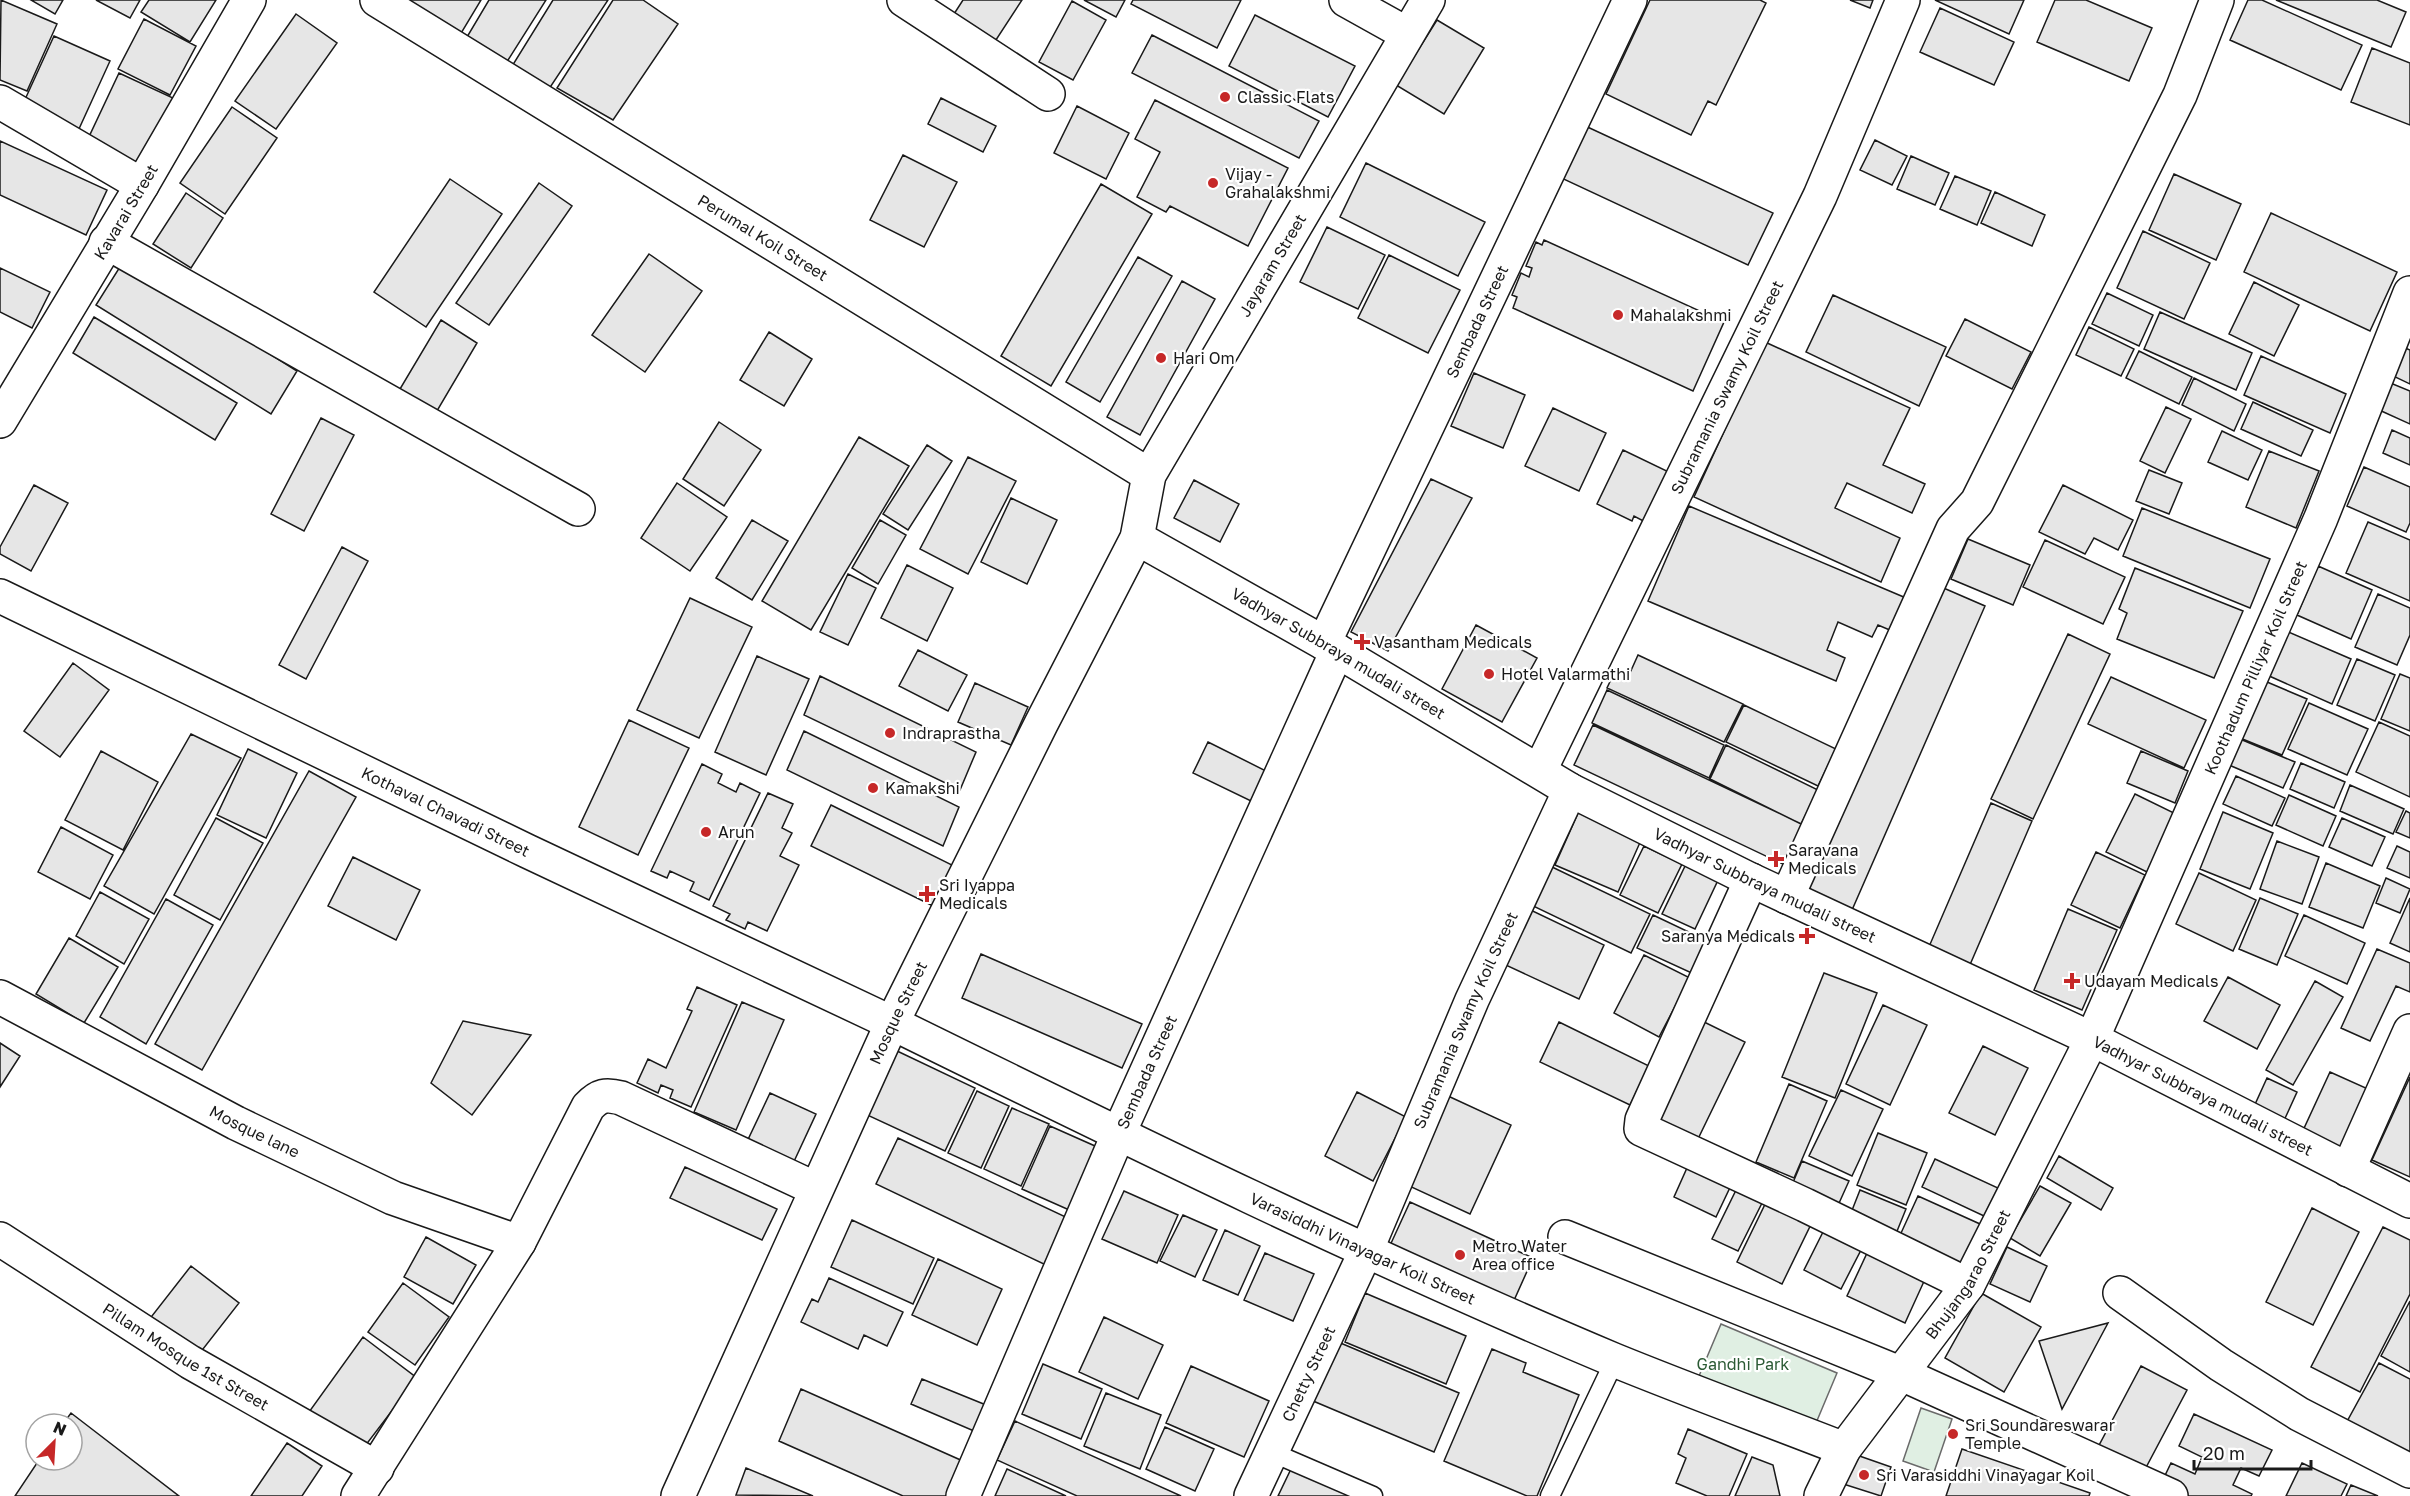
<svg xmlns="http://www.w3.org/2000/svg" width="2410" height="1496" viewBox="0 0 2410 1496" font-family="'Golos Text',sans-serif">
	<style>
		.green { fill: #e0efe3; stroke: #6a6a6a; stroke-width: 1.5 }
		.building { fill: #e6e6e6; stroke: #1a1a1a; stroke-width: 1.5 }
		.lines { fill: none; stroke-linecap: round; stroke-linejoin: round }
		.service-casing { stroke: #1a1a1a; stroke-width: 21 }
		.minor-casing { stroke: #1a1a1a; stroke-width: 36 }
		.tertiary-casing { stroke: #1a1a1a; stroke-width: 36 }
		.secondary-casing { stroke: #1a1a1a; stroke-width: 36 }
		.service { stroke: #fff; stroke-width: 18 }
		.minor { stroke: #fff; stroke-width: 33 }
		.tertiary { stroke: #fff; stroke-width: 33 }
		.secondary { stroke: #fff; stroke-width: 33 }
		.poi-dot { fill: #c62828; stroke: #fff; stroke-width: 2 }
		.labels { text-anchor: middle; stroke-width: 4.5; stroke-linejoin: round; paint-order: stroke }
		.poi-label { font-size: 16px; fill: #1a1a1a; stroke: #fff; text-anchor: start }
		.street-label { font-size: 16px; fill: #1a1a1a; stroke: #fff }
		.park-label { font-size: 16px; fill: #2b5a34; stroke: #fff }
	</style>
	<rect width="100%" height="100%" fill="#fff"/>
	<path class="green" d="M1721,1324L1837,1373L1816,1423L1699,1376Z
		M1921,1408L1952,1419L1934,1472L1903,1461Z"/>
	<path class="building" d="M1,0L57,24L27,91L0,80Z
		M31,0H63L55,14Z
		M96,0H140L130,18Z
		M149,0H216L190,42L141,12Z
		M401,0H481L457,40Z
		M489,0H546L503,68L464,42Z
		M553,0H608L545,95L509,71Z
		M613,0H643L678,24L613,120L557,88Z
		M963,0H1022L994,43L952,17Z
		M1084,0H1125L1116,17Z
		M1133,0H1241L1217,48L1131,4Z
		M1650,0H1760L1766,3L1716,105L1708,101L1691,135L1606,94Z
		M1850,0H1873L1870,8Z
		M1935,0H2024L2009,34Z
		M2055,0H2086L2152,28L2129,81L2037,42Z
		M2248,0H2262L2362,45L2341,90L2230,40Z
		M2276,0H2377L2406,12L2391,47Z
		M1072,1L1106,20L1073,80L1039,62Z
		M1940,8L2014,42L1994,85L1920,52Z
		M296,14L337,43L276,129L235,101Z
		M1255,15L1355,66L1328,117L1229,66Z
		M144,19L196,46L170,95L118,69Z
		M1437,20L1484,48L1444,114L1396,85Z
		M1152,35L1319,121L1299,158L1132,73Z
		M54,36L110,61L78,131L22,106Z
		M2372,48L2410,63V125L2351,102Z
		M119,73L173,98L140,167L87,141Z
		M941,98L996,126L983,152L928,124Z
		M1155,100L1288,168L1248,246L1170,206L1166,212L1137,197L1160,152L1135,139Z
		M1077,106L1129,133L1106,179L1054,153Z
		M232,107L277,138L225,214L180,183Z
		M1581,124L1773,213L1748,265L1557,176Z
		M1875,140L1907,156L1892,185L1860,170Z
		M0,141L107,190L86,235L0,195Z
		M903,155L957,182L924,247L870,220Z
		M1911,156L1949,173L1935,205L1897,189Z
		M1366,163L1485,222L1458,276L1340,217Z
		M2174,174L2241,204L2216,260L2149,230Z
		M1955,176L1991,191L1977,225L1940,209Z
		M450,179L502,214L426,327L374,292Z
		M539,183L572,206L489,325L456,303Z
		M1101,184L1152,214L1051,386L1001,356Z
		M1995,192L2045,215L2032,246L1981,223Z
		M186,193L223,218L191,268L153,244Z
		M2271,213L2397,272L2370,331L2244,272Z
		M1327,227L1385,255L1358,309L1300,282Z
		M2143,231L2210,263L2184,319L2117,288Z
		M1544,240L1724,322L1693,391L1513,308L1517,297L1512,295L1521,273L1529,277L1532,268L1526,266L1536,242L1542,245Z
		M649,254L702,291L645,372L592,335Z
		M1389,255L1460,290L1428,353L1358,318Z
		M1138,257L1172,276L1100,402L1066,382Z
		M123,262L297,371L271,414L96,305Z
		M0,268L50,292L32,328L0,312Z
		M1182,281L1215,299L1140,435L1107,417Z
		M2254,282L2299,305L2274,356L2229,334Z
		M2107,293L2153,315L2139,346L2092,324Z
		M1833,295L1946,347L1919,406L1806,352Z
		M2160,312L2252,353L2236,390L2144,349Z
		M94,317L237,403L215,440L73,353Z
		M1965,319L2031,352L2012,389L1946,356Z
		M441,320L477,343L434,416L397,394Z
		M2089,327L2134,349L2121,376L2076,355Z
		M769,332L812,359L784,406L740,380Z
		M1765,342L1910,408L1883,465L1925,484L1912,513L1847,483L1835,508L1900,538L1881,582L1694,497Z
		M2403,347L2410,350V384L2391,375Z
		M2139,351L2192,377L2179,404L2126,378Z
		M2261,356L2346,394L2330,433L2244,395Z
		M1474,373L1525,395L1503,448L1451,426Z
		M2194,378L2246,404L2234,431L2182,405Z
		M2388,382L2410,391V424L2377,409Z
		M2253,402L2313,430L2301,456L2241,429Z
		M2166,407L2191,419L2165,473L2140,461Z
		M1553,408L1606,433L1579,491L1525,466Z
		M321,418L354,435L304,531L271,514Z
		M719,422L761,450L724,506L683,479Z
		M2392,430L2410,438V465L2383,453Z
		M2222,431L2262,450L2248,480L2208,462Z
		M859,437L909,466L811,630L762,601Z
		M927,445L952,461L908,530L883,514Z
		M1623,450L1673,474L1649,524L1634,516L1632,521L1597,504Z
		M2269,451L2319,471L2296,528L2246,507Z
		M968,457L1016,481L968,574L920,549Z
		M2364,467L2410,487V523L2406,532L2347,506Z
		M2149,470L2182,483L2169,514L2136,501Z
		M1431,479L1472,498L1388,651L1351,632Z
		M1194,480L1239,504L1220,542L1174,518Z
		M677,483L727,517L690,571L641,538Z
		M34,485L68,503L31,571L0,554V547Z
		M2063,485L2133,520L2118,550L2094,538L2085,554L2039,532Z
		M1011,498L1057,520L1027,584L981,562Z
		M1689,506L1906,598L1892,631L1878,625L1872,637L1838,622L1827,650L1845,658L1836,681L1648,601Z
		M2142,508L2270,559L2250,608L2123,556Z
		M752,520L788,541L752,600L716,578Z
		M880,520L906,535L878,584L852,568Z
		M2368,522L2410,540V601L2346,573Z
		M1968,539L2030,565L2013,605L1951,579Z
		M2045,540L2125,577L2103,624L2023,587Z
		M342,547L368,561L306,679L279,665Z
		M907,565L953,588L927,641L881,618Z
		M2318,566L2372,590L2351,639L2297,615Z
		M2135,568L2243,611L2214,678L2117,639L2127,613L2119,609Z
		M848,574L876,588L848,645L820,632Z
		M1932,583L1985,606L1852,910L1799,888Z
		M2378,594L2410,608V635L2397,665L2355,647Z
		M690,598L752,627L699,738L637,710Z
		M1476,625L1537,658L1502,722L1442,689Z
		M2286,631L2351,659L2332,704L2267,675Z
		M2068,634L2110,654L2033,819L1991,799Z
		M918,650L967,675L948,711L899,686Z
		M1638,655L1743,704L1724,742L1607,688L1616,669L1629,675Z
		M757,656L809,679L766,775L715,752Z
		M2357,659L2395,675L2375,721L2337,705Z
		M73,663L109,690L60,757L24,731Z
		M2400,674L2410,678V731L2381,719Z
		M820,676L976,752L960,790L804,715Z
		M2111,677L2206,720L2184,768L2088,724Z
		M2260,679L2307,699L2282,755L2235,736Z
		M975,683L1028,707L1011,745L958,722Z
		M1607,690L1724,745L1709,778L1592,723Z
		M2309,703L2368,729L2347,775L2288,749Z
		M1744,705L1836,749L1818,786L1726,742Z
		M629,720L689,748L638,855L579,827Z
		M2379,722L2410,736V797L2356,772Z
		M1593,725L1808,827L1789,867L1574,765Z
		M804,731L959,807L943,846L787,770Z
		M191,734L241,758L154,914L104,886Z
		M2240,739L2295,762L2283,788L2229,765Z
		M1208,742L1266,771L1251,801L1193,773Z
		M1726,745L1818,790L1801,824L1710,779Z
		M248,749L297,773L266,838L217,815Z
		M101,751L158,782L123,850L65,820Z
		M2141,751L2188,771L2175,803L2127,783Z
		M2301,763L2345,782L2334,808L2290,789Z
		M702,764L722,774L718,783L736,792L740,783L760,793L709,900L690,891L694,882L670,871L667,878L651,871Z
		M309,771L356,797L202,1070L155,1044Z
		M2236,776L2285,798L2272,826L2223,804Z
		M2350,785L2404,809L2393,834L2340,811Z
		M768,793L793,804L782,828L792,833L780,856L799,865L767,931L748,922L745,929L726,920L730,914L713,906Z
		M2135,794L2176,814L2147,872L2106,852Z
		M2289,795L2336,816L2323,846L2276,825Z
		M1991,803L2032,821L1969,967L1928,949Z
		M831,805L952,865L933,906L811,846Z
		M1579,811L1642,838L1618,892L1555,865Z
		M2406,811L2410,813V838L2396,832Z
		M2223,812L2273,833L2250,889L2200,869Z
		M216,818L263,843L220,920L174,895Z
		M2342,818L2385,837L2372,866L2329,847Z
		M61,827L113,855L90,899L38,872Z
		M2277,841L2319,857L2302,904L2260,889Z
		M1644,846L1682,864L1658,913L1620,895Z
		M2397,846L2410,852V878L2387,868Z
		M2096,852L2145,875L2120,928L2071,905Z
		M353,857L420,890L396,940L328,906Z
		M1687,862L1719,878L1695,929L1662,914Z
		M2326,863L2380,886L2363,928L2309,907Z
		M1550,866L1650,914L1631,953L1531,905Z
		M2199,873L2256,900L2233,951L2176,924Z
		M2386,878L2410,889L2400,913L2376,903Z
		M100,892L149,919L124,964L76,936Z
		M2260,898L2298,914L2277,965L2239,949Z
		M2410,898V952L2390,943Z
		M166,899L213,925L146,1044L100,1017Z
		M1522,906L1604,945L1579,999L1497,961Z
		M2068,909L2117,930L2082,1010L2034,990Z
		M1653,915L1712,943L1696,975L1637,948Z
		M2304,915L2365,943L2347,984L2285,956Z
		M69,938L118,967L84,1023L36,994Z
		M2377,949L2410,963V992L2396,986L2370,1041L2341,1028Z
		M981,954L1142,1024L1122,1068L962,998Z
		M1644,955L1690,978L1659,1037L1614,1013Z
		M1824,973L1877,993L1835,1098L1782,1077Z
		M2228,977L2280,1005L2257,1049L2204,1021Z
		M2315,981L2343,997L2293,1085L2266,1070Z
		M697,987L737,1005L691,1107L670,1098L673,1090L661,1085L658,1093L637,1083L648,1059L666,1068L692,1011L687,1009Z
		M742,1002L784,1020L736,1130L694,1112Z
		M1883,1005L1927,1025L1890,1105L1846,1084Z
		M1698,1019L1745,1042L1695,1145L1648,1123Z
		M463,1021L531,1035L472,1115L431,1083Z
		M1559,1022L1649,1066L1630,1105L1540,1062Z
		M0,1043L20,1056L0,1087Z
		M1983,1046L2028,1068L1995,1135L1949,1113Z
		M895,1050L975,1088L945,1151L865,1114Z
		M2330,1072L2377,1093L2346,1159L2300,1137Z
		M2410,1077V1177L2372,1160Z
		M2267,1078L2297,1092L2282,1125L2252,1111Z
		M1789,1084L1827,1101L1794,1178L1756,1162Z
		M1841,1090L1883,1109L1852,1176L1809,1156Z
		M977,1091L1009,1106L981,1168L948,1153Z
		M1357,1092L1406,1117L1373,1181L1325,1156Z
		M770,1093L816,1114L790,1170L744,1148Z
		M1448,1096L1511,1125L1470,1214L1407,1185Z
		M1012,1108L1049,1124L1021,1186L984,1169Z
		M1050,1126L1104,1150L1076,1213L1022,1189Z
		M1878,1133L1927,1153L1906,1205L1857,1185Z
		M898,1138L1070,1219L1048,1266L876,1184Z
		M2059,1156L2113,1188L2101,1210L2047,1178Z
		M1691,1159L1734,1179L1716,1217L1674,1197Z
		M1935,1159L1998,1188L1984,1216L1922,1187Z
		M1802,1161L1849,1181L1835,1212L1789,1192Z
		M685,1167L777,1209L762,1240L670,1198Z
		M1741,1180L1767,1193L1738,1251L1712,1239Z
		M2040,1186L2071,1203L2040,1256L2010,1238Z
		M1860,1190L1906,1209L1893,1241L1847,1223Z
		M1124,1191L1178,1215L1157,1263L1102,1239Z
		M1771,1192L1816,1214L1782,1284L1737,1262Z
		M1918,1196L1980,1224L1959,1272L1896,1244Z
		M1410,1202L1533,1258L1511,1307L1387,1252Z
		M2312,1208L2359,1232L2313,1325L2266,1302Z
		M1183,1215L1217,1230L1195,1277L1160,1261Z
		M852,1220L934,1258L913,1304L831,1267Z
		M2383,1227L2410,1240V1294L2360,1392L2311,1367Z
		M1825,1228L1862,1248L1841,1289L1804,1270Z
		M1225,1230L1260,1246L1238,1295L1203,1280Z
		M426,1237L476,1265L453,1304L404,1277Z
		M2007,1247L2047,1266L2030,1302L1990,1284Z
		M1868,1251L1926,1277L1905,1323L1847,1296Z
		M1265,1253L1314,1274L1293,1321L1244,1300Z
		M938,1259L1002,1289L977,1345L912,1315Z
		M191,1266L239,1303L196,1358L148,1321Z
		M829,1278L903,1312L887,1346L864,1335L858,1349L801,1322L812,1299L818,1302Z
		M403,1283L449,1317L415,1365L368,1332Z
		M1365,1293L1466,1336L1446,1384L1345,1342Z
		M1981,1293L2041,1327L2004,1392L1945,1358Z
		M2410,1301V1372L2381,1356Z
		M1104,1317L1163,1345L1138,1399L1079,1372Z
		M2108,1323L2062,1409L2039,1341Z
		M363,1337L417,1378L362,1450L309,1412Z
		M1331,1339L1459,1393L1434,1452L1306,1398Z
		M1492,1349L1526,1363L1523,1372L1579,1395L1537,1496H1527L1444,1461Z
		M2379,1363L2410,1379V1461L2344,1427Z
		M1043,1364L1102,1389L1081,1439L1022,1414Z
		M1191,1366L1269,1401L1244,1457L1166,1423Z
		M2141,1366L2187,1390L2142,1475L2096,1451Z
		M922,1379L991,1407L981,1434L911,1404Z
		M801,1389L965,1462L950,1496H903L779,1441Z
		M1106,1393L1161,1415L1140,1469L1084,1446Z
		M71,1413L179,1496H15L39,1460H72V1424H63Z
		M2194,1414L2272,1450L2259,1476L2241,1468L2233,1485L2252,1494L2251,1496H2181L2160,1486L2171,1463L2195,1474L2202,1457L2179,1446Z
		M1015,1421L1181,1496H1077L997,1460Z
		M1165,1427L1214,1449L1195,1491L1146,1469Z
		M1688,1429L1747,1454L1729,1496H1707L1676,1483L1686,1458L1678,1454Z
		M287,1443L322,1466L302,1496H251Z
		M1962,1449L2090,1493L2089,1496H1946Z
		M1848,1452L1891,1467L1881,1496L1837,1482Z
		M1752,1457L1773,1465L1780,1496H1735Z
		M2302,1463L2347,1484L2341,1496H2286Z
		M746,1468L813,1496L736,1495Z
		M1007,1469L1066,1496H995Z
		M1291,1469L1351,1496H1278Z
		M2351,1485L2378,1496H2346Z"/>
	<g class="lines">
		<g class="service-casing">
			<path id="service" d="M1271,1452L1373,1496
				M1550,1496L1615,1360"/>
		</g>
		<g class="minor-casing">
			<g id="minor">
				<path id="s1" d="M377,0L1149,475"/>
				<path d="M904,0L1048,94"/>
				<path d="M1346,0L1407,34"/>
				<path d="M0,102L142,185"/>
				<path d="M106,242L578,509"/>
				<path id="s2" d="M0,421L142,185L249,0"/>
				<path id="s3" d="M1137,538L1324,643L1570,790L1751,880L2092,1039L2410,1201"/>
				<path id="s4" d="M1324,643L1630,0"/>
				<path id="s5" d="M1540,770L1820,196L1903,0"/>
				<path d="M1751,880L1642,1120L1641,1129L1805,1205L1968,1285"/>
				<path d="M1787,897L1953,529L1977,502L2180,95L2217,0"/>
				<path id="s6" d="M0,997L236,1123L393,1198L519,1242"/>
				<path id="s7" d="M892,1023C1130,1140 1369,1257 1614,1360C1690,1391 1767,1419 1844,1449"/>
				<path d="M2348,1170L2410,1031"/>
				<path d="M1565,1237L1902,1374L2171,1496"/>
				<path id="s8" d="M0,1239L190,1362L377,1468"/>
				<path d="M2120,1293L2221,1365L2299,1414L2410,1471"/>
				<path d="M358,1496L519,1242L588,1107C599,1095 606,1094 621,1098L816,1189"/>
				<path id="s9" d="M963,1496L1118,1135L1337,651"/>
				<path id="s10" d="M1251,1496L1366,1251L1472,1000L1570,790"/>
				<path id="s11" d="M1821,1496L1844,1449L1968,1285L2092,1039L2321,518L2410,293"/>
			</g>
		</g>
		<g class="tertiary-casing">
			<g id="tertiary">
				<path id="s12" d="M0,596L527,851L892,1023"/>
			</g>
		</g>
		<g class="secondary-casing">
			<g id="secondary">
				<path id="s13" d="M678,1496L892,1023L1041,724L1137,538L1149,475L1428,0"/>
			</g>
		</g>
		<use href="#service" class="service"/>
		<use href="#minor" class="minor"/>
		<use href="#tertiary" class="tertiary"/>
		<use href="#secondary" class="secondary"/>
	</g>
	<g class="poi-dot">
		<circle cx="1225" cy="97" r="6"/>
		<circle cx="1213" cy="183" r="6"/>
		<circle cx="1618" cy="315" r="6"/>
		<circle cx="1161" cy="358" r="6"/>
		<path d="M1359 633h6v6h6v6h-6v6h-6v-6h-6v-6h6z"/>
		<circle cx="1489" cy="674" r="6"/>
		<circle cx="890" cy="733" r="6"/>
		<circle cx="873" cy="788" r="6"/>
		<circle cx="706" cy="832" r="6"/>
		<path d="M1773 850h6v6h6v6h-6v6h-6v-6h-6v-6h6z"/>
		<path d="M924 885h6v6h6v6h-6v6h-6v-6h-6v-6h6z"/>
		<path d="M1804 927h6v6h6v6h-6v6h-6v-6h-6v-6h6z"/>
		<path d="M2069 972h6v6h6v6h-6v6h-6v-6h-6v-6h6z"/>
		<circle cx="1460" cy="1255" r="6"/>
		<circle cx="1953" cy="1434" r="6"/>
		<circle cx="1864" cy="1475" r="6"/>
	</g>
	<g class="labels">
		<g class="poi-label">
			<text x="1237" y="103">Classic Flats</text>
			<text x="1225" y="180">Vijay -<tspan x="1225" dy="18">Grahalakshmi</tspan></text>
			<text x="1630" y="321">Mahalakshmi</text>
			<text x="1173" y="364">Hari Om</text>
			<text x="1374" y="648">Vasantham Medicals</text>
			<text x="1501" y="680">Hotel Valarmathi</text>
			<text x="902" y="739">Indraprastha</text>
			<text x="885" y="794">Kamakshi</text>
			<text x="718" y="838">Arun</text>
			<text x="1788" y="856">Saravana<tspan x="1788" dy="18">Medicals</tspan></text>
			<text x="939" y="891">Sri Iyappa<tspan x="939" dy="18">Medicals</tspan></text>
			<text x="1795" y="942" text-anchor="end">Saranya Medicals</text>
			<text x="2084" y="987">Udayam Medicals</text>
			<text x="1472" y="1252">Metro Water<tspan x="1472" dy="18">Area office</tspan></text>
			<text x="1965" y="1431">Sri Soundareswarar<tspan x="1965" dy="18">Temple</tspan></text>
			<text x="1876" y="1481">Sri Varasiddhi Vinayagar Koil</text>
		</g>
		<g class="street-label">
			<text dy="6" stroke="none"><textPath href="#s2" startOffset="244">Kavarai Street</textPath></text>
			<text dy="6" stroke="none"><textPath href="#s1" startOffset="453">Perumal Koil Street</textPath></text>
			<text dy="6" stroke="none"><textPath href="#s13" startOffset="1370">Jayaram Street</textPath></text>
			<text dy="6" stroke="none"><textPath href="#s4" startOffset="356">Sembada Street</textPath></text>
			<text dy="6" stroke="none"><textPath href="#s5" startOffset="426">Subramania Swamy Koil Street</textPath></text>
			<text dy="6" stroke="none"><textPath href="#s3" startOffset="232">Vadhyar Subbraya mudali street</textPath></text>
			<text dy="6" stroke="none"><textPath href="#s11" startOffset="939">Koothadum Pilliyar Koil Street</textPath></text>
			<text dy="6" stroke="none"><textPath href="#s12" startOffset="495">Kothaval Chavadi Street</textPath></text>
			<text dy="6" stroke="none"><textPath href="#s3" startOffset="718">Vadhyar Subbraya mudali street</textPath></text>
			<text dy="6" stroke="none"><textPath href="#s13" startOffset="531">Mosque Street</textPath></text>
			<text dy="6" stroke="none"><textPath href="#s10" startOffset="522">Subramania Swamy Koil Street</textPath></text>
			<text dy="6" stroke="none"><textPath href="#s9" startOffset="462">Sembada Street</textPath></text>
			<text dy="6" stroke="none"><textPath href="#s3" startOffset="1204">Vadhyar Subbraya mudali street</textPath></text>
			<text dy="6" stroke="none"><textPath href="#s6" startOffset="288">Mosque lane</textPath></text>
			<text dy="6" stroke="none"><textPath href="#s7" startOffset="522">Varasiddhi Vinayagar Koil Street</textPath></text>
			<text dy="6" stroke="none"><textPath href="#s11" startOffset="267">Bhujangarao Street</textPath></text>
			<text dy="6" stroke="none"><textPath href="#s8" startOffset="220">Pillam Mosque 1st Street</textPath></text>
			<text dy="6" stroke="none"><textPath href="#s10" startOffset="135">Chetty Street</textPath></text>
		</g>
		<g class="park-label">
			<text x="1743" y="1370">Gandhi Park</text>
		</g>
	</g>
	<g transform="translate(54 1442) rotate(24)"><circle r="28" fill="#ffffff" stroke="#a3a3a3" stroke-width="1.5"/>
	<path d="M0-4.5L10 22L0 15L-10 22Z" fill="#c62828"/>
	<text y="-9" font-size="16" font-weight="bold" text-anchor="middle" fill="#1a1a1a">N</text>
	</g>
	<path d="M2194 1460v9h117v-9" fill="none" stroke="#1a1a1a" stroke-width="3"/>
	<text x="2203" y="1460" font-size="18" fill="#1a1a1a" stroke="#ffffff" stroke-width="4.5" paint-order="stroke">20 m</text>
</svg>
